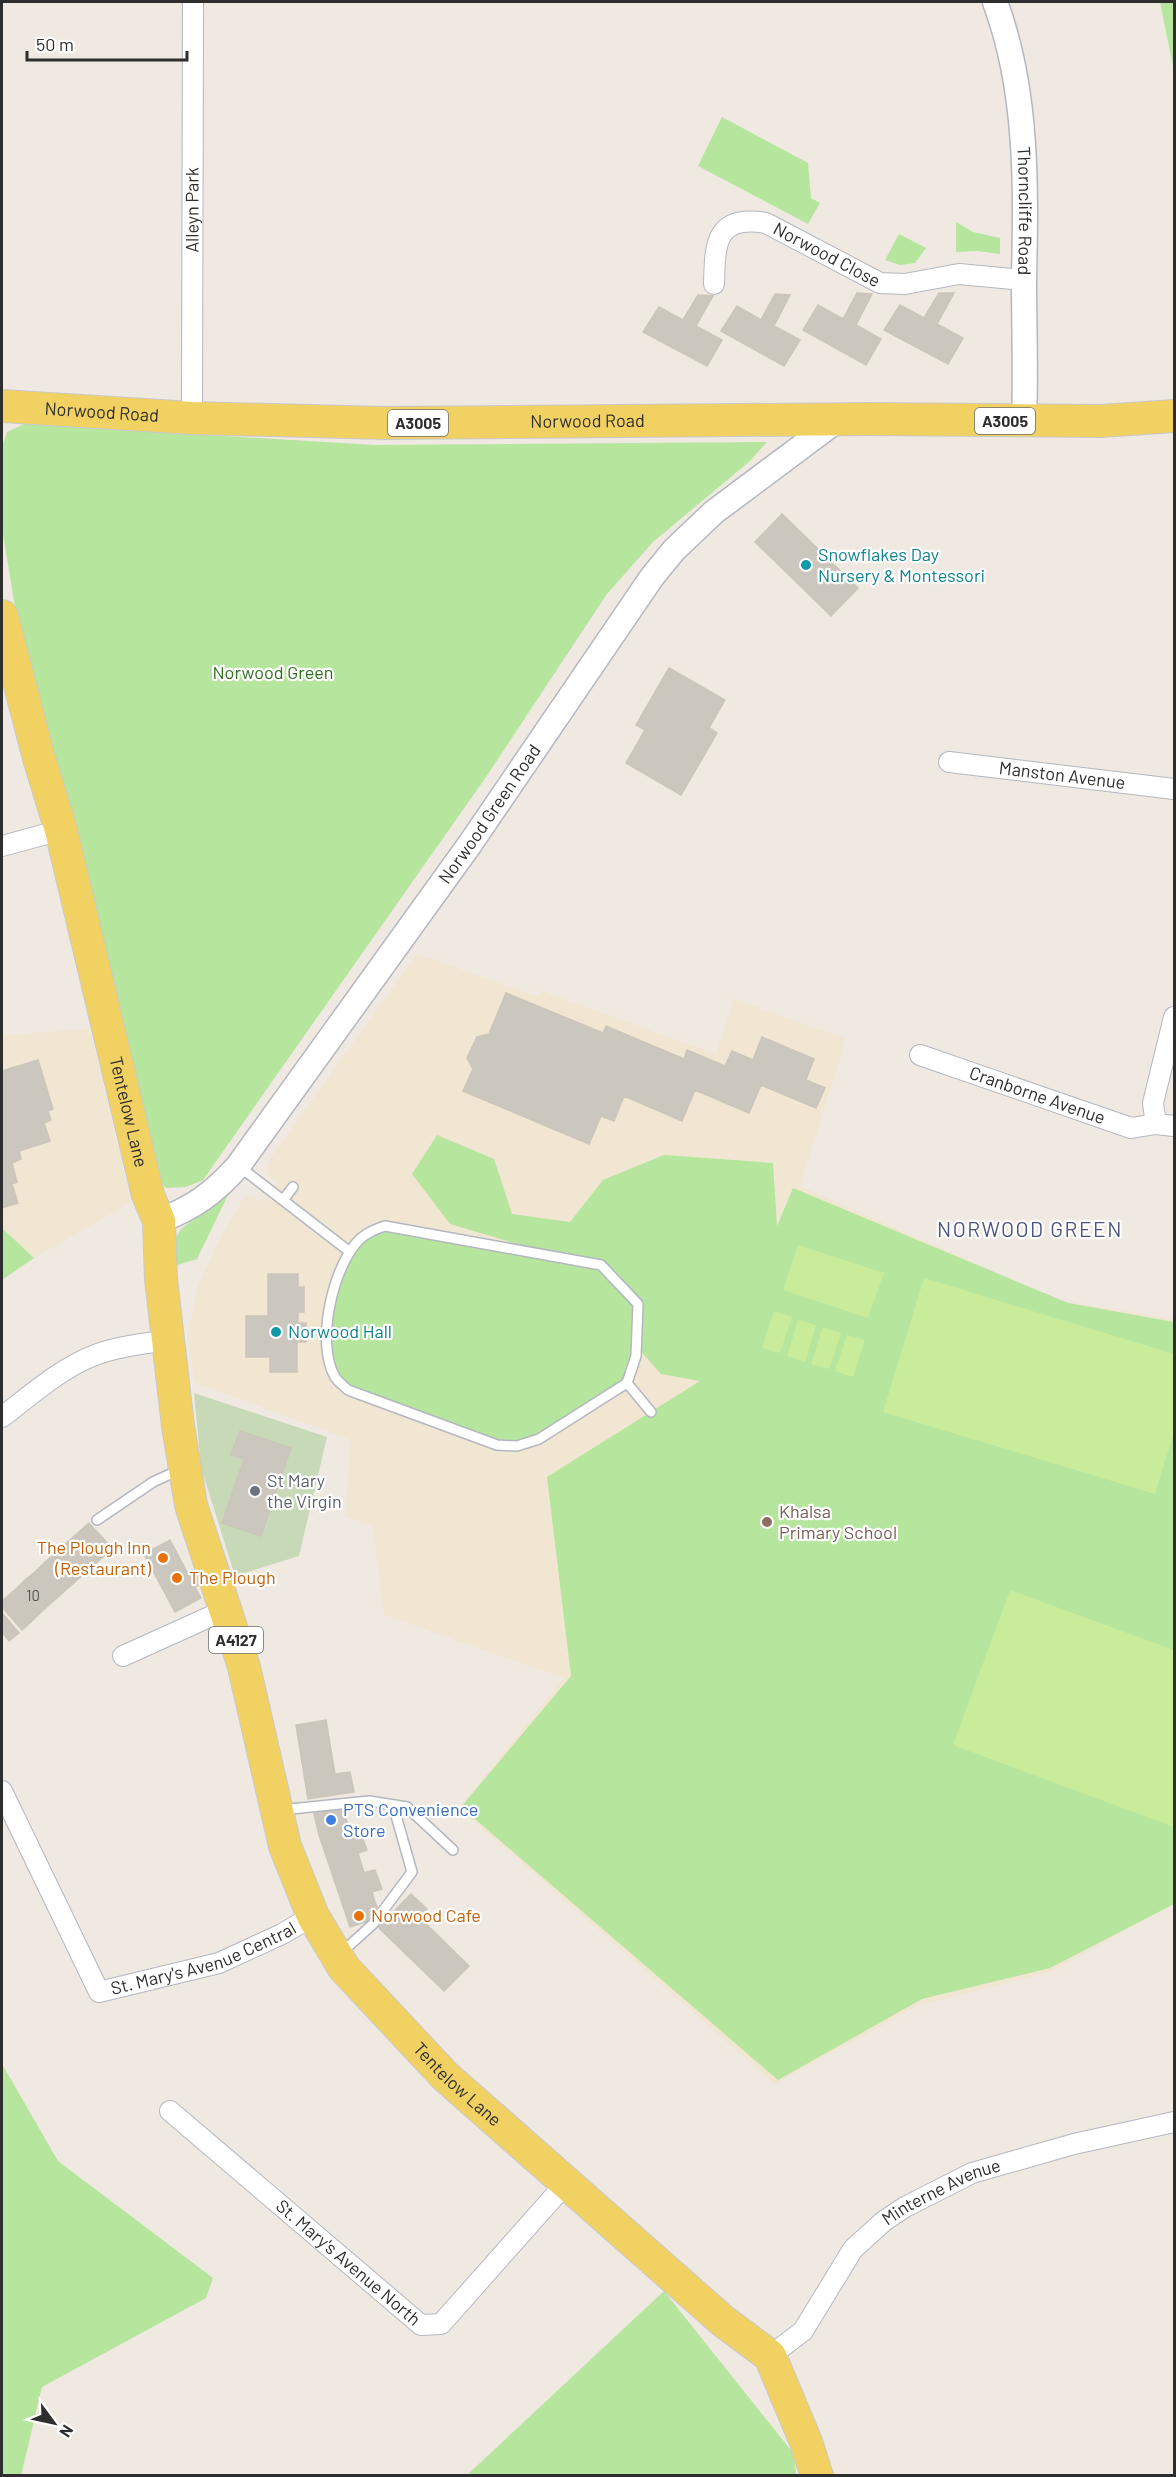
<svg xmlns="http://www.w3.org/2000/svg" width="1176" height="2477" viewBox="0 0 1176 2477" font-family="Barlow,sans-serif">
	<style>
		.education { fill: #f0e6d1 }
		.green { fill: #b6e59e }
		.cemetery { fill: #c8d9b8; fill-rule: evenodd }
		.pitch { fill: #c9ec9a }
		.building { fill: #cbc7bf; stroke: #cbc5ba; stroke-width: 1.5 }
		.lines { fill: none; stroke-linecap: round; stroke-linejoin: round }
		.service-casing { stroke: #b4b7c1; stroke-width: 12 }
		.minor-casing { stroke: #b4b7c1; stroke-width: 22 }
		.tertiary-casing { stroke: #b4b7c1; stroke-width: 27 }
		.primary-casing { stroke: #c9c9c9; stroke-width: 34 }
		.service { stroke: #fff; stroke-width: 9 }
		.minor { stroke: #fff; stroke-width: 20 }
		.tertiary { stroke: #fff; stroke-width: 24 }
		.primary { stroke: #f2d163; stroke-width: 32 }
		.culture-dot { fill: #0f9aa8; stroke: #fff; stroke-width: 2 }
		.worship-dot { fill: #6b7280; stroke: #fff; stroke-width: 2 }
		.education-dot { fill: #8d6e63; stroke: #fff; stroke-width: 2 }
		.food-dot { fill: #e8710a; stroke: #fff; stroke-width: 2 }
		.shop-dot { fill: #3f7fe0; stroke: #fff; stroke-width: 2 }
		.labels { text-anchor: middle; stroke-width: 4.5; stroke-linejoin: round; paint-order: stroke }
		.number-label { font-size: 15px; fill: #555452 }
		.shield { fill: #fff; stroke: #6d6d6d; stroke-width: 1.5 }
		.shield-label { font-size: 16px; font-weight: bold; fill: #2e2e2e }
		.street-label { font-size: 18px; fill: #2e2e2e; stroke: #fff }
		.culture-label { font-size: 18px; fill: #0d838f; stroke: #fff; text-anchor: start }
		.park-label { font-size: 18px; fill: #2c6e1b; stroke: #fff }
		.worship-label { font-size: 18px; fill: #5b616d; stroke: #fff; text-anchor: start }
		.education-label { font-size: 18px; fill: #785e54; stroke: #fff; text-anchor: start }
		.food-label { font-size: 18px; fill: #c56008; stroke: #fff; text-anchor: start }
		.shop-label { font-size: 18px; fill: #366cbe; stroke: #fff; text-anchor: start }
		.quarter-label { font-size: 21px; letter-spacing: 1.5px; fill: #4d5680; stroke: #fff }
	</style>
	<rect width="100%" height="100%" fill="#efe9e1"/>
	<path class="education" d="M417,954L536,996L542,991L716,1054L734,999L846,1039L800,1186L1061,1301L1174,1319V1904L1051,1972L919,2005L775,2084L459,1808L564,1678L384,1615L373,1527L345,1516L351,1440L194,1382L188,1334L197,1289L218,1242L243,1199L251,1195L260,1202L277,1182L266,1172L270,1159Z
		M90,1029L131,1202L34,1258L2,1228V1035Z"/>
	<path class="green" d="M1160,2H1174V71Z
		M722,117L808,163L811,198L820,203L808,224L698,166Z
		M956,222L973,232L1000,238V254L977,251L956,252Z
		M899,234L926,248L915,263L900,265L885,260Z
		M24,424L375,445L767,442L750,461L653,542L607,594L486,777L203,1180L186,1187L166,1188L156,1177L118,1002L19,631L2,528V447L7,432Z
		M437,1135L494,1159L512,1214L570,1222L603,1180L664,1155L773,1163L777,1226L793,1188L1068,1303L1174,1322V1904L1050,1968L922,1999L778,2080L461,1807L571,1676L547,1477L700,1381L661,1374L636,1346L627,1383L539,1439L497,1445L364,1399L336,1378L326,1324L329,1304L360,1239L385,1226L568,1259L450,1224L412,1174Z
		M229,1193L197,1259L174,1266L175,1239L181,1229Z
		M2,1228L34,1258L2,1280Z
		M2,2064L58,2161L213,2278L206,2298L42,2387L21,2476L2,2475Z
		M664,2291L794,2454L796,2475L466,2476Z"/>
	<path class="cemetery" d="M194,1393L327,1437L299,1556L235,1576L201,1467ZM240,1431L291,1449L261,1536L222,1523L244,1459L231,1454Z"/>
	<path class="pitch" d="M798,1245L884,1273L868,1318L783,1290Z
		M924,1278L1174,1354V1432L1155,1494L883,1412Z
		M774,1311L792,1317L780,1353L762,1348Z
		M798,1320L816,1325L805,1362L787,1356Z
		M823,1327L841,1333L829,1369L811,1364Z
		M847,1335L865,1340L853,1377L835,1371Z
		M1010,1590L1174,1650V1827L953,1745Z"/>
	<path class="building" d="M857,293L872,294L856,325L881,339L866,365L803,330L818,305L843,319Z
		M939,293H954L937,324L963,338L948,364L884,330L900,305L924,318Z
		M775,294L790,295L774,326L800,340L784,366L721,331L737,306L761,320Z
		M698,295L713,296L696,326L722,340L707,366L643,332L659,307L683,320Z
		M782,514L858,588L831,616L755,542Z
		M669,668L725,700L709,728L717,733L681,795L626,763L645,730L636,725Z
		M506,993L603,1033L606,1026L684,1059L687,1050L725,1066L732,1051L753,1060L762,1037L814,1059L806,1080L825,1088L816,1108L761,1085L749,1113L695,1090L682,1121L624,1096L614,1121L601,1116L589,1144L463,1091L473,1069L467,1058L477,1037L489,1034Z
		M38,1060L53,1109L48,1111L51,1120L44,1123L50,1141L19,1151L21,1159L12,1163L17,1182L12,1184L18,1203L2,1208V1071Z
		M268,1274H298V1287H304V1312H298V1323H306V1342H297V1372H270V1357H246V1316H268Z
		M240,1431L291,1448L261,1536L222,1523L244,1459L231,1455Z
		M89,1523L112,1548L103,1557L80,1531Z
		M80,1531L103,1557L94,1565L71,1539Z
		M71,1539L94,1565L85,1573L62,1547Z
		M170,1540L187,1572L192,1570L200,1584L195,1587L201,1598L175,1612L144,1554Z
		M62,1547L85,1573L76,1581L53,1555Z
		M53,1555L76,1581L67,1589L44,1563Z
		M44,1563L67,1589L58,1597L35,1572Z
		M35,1572L58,1597L49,1605L26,1579Z
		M26,1579L49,1605L40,1613L17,1588Z
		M17,1588L40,1613L31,1622L8,1596Z
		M8,1596L31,1622L22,1630L2,1607V1601Z
		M2,1613L19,1633L9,1641L2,1632Z
		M326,1720L335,1774L350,1772L354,1792L308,1799L296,1725Z
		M325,1809L343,1811L348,1825L319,1835L314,1814Z
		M348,1825L350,1834L360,1831L367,1850L358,1853L364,1873L375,1870L382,1889L372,1892L375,1902L345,1912L319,1835Z
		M411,1894L427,1909L419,1917L469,1966L444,1991L378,1927Z
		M375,1902L377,1907L368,1921L350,1927L345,1912Z"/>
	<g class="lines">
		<g class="service-casing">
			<path id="service" d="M240,1167L350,1252
				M283,1200L293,1187
				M627,1383L636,1356L638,1304L601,1265L385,1226C375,1229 368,1232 360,1239C333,1265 315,1343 335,1377C338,1382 344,1386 348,1390L497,1445L517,1446L539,1439L627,1383L651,1412
				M97,1520L153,1482L179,1470
				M281,1810L369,1801L407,1807L453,1850
				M341,1953L373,1924L412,1872L393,1805"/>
		</g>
		<g class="minor-casing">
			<g id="minor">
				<path id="s1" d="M714,284C715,244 715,214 766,223L880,283L905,284L959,274L1024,280"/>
				<path id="s2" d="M192,418L193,2"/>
				<path id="s3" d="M949,762L1174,789"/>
				<path d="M2,846L61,830"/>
				<path id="s4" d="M920,1055L1131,1128L1156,1124L1174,1126"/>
				<path d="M1156,1124L1153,1103L1174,1017"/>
				<path d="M2,1417C31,1395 61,1368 95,1355C119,1346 144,1344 169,1340"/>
				<path d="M123,1656L227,1609"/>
				<path id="s5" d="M2,1791L99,1992L219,1963L282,1934L313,1916"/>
				<path id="s6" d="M170,2111L421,2325L441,2324L567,2182"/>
				<path id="s7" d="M770,2356L803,2331L853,2249L884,2221L905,2207L972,2173L1074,2144L1174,2122"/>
			</g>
		</g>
		<g class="tertiary-casing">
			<g id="tertiary">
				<path id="s8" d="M995,2C1028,90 1026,187 1024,280C1024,327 1026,374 1024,421"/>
				<path id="s9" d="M159,1221C193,1208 214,1193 238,1166L470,844L652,577L674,550L714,512L836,421"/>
			</g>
		</g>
		<g class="primary-casing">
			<g id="primary">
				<path id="s10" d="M2,406L192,418L385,423L870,419L1101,421L1174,416"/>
				<path id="s11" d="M2,616L39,758L61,830L148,1195L159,1221L161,1279L178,1426L191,1505L244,1667L285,1846L313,1916L344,1968L445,2076L723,2321L770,2356L806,2442L817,2476"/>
			</g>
		</g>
		<use href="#service" class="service"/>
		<use href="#minor" class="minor"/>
		<use href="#tertiary" class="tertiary"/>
		<use href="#primary" class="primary"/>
	</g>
	<g class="culture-dot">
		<circle cx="806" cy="565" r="6"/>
		<circle cx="276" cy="1332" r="6"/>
	</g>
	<circle class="worship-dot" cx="255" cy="1491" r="6"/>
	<circle class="education-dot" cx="767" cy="1522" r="6"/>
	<g class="food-dot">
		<circle cx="163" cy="1558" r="6"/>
		<circle cx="177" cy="1578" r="6"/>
		<circle cx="359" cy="1916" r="6"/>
	</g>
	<circle class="shop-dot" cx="331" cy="1820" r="6"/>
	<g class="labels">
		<g class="number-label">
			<text x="33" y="1601">10</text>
		</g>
		<g class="shield">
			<rect x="975" y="408" width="60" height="26" rx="4.5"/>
			<rect x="388" y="410" width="60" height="26" rx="4.5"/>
			<rect x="209" y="1627" width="54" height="26" rx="4.5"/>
		</g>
		<g class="shield-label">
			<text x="1005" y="427">A3005</text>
			<text x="418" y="429">A3005</text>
			<text x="236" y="1646">A4127</text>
		</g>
		<g class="street-label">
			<text dy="6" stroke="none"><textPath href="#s2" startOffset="208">Alleyn Park</textPath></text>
			<text dy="6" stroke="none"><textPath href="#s8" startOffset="212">Thorncliffe Road</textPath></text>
			<text dy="6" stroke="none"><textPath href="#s1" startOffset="168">Norwood Close</textPath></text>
			<text dy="6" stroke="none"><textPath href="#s10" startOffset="100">Norwood Road</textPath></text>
			<text dy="6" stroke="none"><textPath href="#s10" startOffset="586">Norwood Road</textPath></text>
			<text dy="6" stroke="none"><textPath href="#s3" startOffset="114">Manston Avenue</textPath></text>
			<text dy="6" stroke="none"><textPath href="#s9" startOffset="530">Norwood Green Road</textPath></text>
			<text dy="6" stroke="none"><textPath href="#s4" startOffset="124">Cranborne Avenue</textPath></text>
			<text dy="6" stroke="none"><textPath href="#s11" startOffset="512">Tentelow Lane</textPath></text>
			<text dy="6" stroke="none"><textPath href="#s5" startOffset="333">St. Mary's Avenue Central</textPath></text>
			<text dy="6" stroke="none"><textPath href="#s11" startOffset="1564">Tentelow Lane</textPath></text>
			<text dy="6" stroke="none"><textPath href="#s7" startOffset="244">Minterne Avenue</textPath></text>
			<text dy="6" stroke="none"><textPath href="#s6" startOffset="234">St. Mary's Avenue North</textPath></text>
		</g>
		<g class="culture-label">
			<text x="818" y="561">Snowflakes Day<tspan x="818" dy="21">Nursery &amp; Montessori</tspan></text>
			<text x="288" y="1338">Norwood Hall</text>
		</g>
		<g class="park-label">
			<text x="273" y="679">Norwood Green</text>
		</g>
		<g class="worship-label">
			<text x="267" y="1487">St Mary<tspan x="267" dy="21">the Virgin</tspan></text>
		</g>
		<g class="education-label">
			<text x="779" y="1518">Khalsa<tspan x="779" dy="21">Primary School</tspan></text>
		</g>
		<g class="food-label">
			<text x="151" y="1554" text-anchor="end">The Plough Inn<tspan x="151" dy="21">(Restaurant)</tspan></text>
			<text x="189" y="1584">The Plough</text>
			<text x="371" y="1922">Norwood Cafe</text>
		</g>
		<g class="shop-label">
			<text x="343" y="1816">PTS Convenience<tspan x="343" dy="21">Store</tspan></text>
		</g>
		<g class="quarter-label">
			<text x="1030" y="1237">NORWOOD GREEN</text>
		</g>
	</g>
	<rect width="1176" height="2477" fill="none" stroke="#2e2e2e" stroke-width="6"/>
	<g transform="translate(54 2423) rotate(123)" stroke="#ffffff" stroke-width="4.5" paint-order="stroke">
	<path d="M0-4.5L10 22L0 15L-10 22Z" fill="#2e2e2e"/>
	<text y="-9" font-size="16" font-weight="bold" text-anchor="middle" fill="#2e2e2e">N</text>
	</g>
	<path d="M27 51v9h160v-9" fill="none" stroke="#2e2e2e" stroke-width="3"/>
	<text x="36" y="51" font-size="18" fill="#2e2e2e" stroke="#ffffff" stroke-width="4.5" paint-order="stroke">50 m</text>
</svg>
